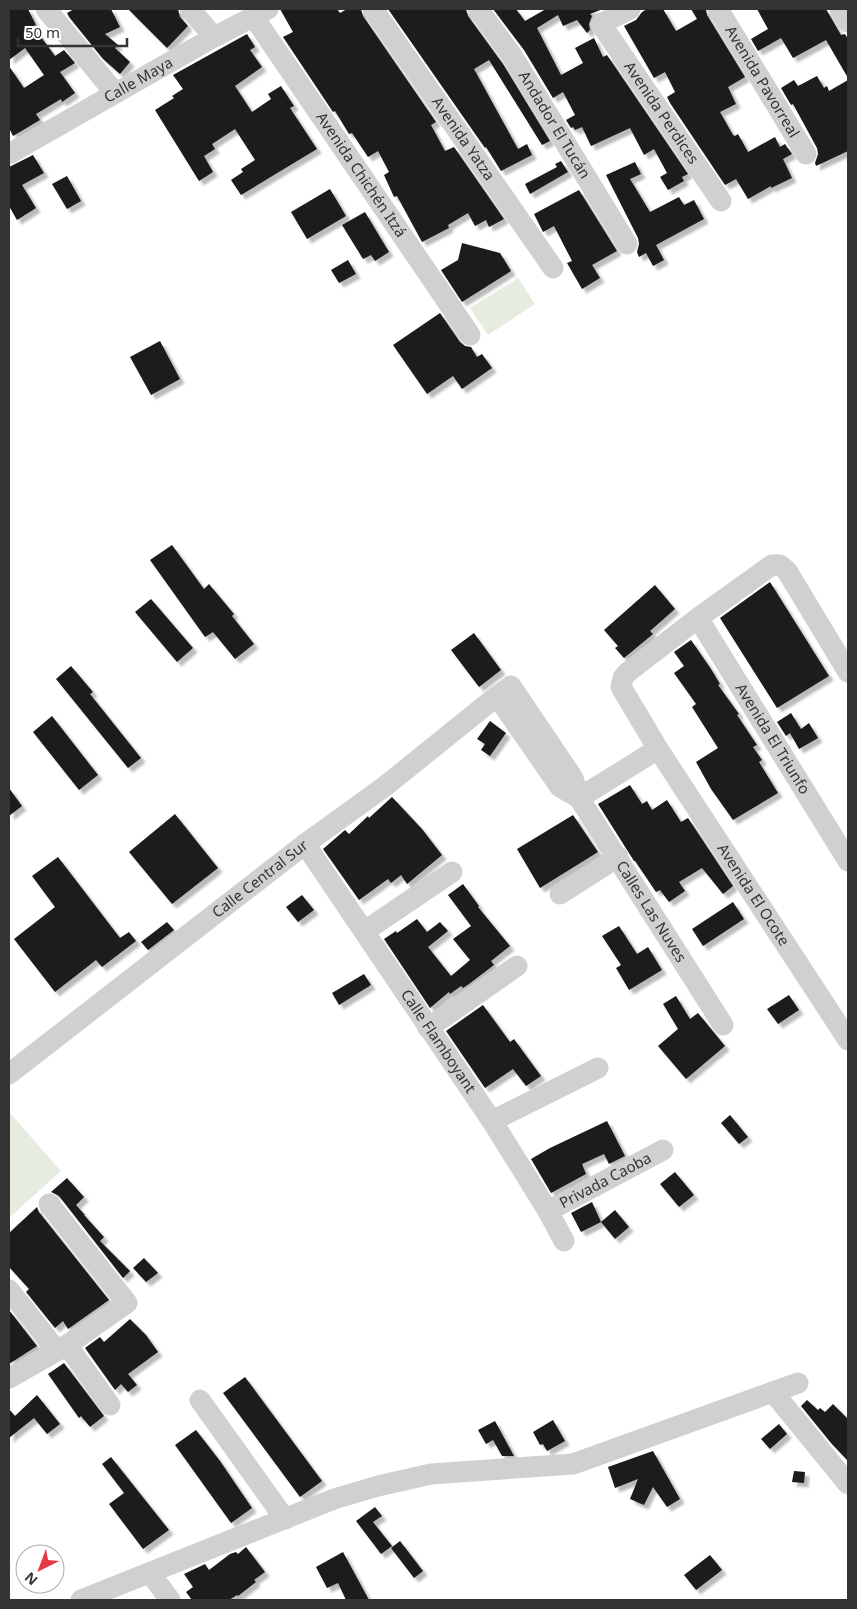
<svg xmlns="http://www.w3.org/2000/svg" width="857" height="1609" viewBox="0 0 857 1609" font-family="'Noto Sans',sans-serif">
	<style>
		.green { fill: #e6ecdf }
		.building { fill: #1a1a1a; filter: url(#shadow) }
		.lines { fill: none; stroke-linecap: round; stroke-linejoin: round }
		.minor { stroke: #d0d0d0; stroke-width: 21 }
		.labels { text-anchor: middle; stroke-width: 5; stroke-linejoin: round; paint-order: stroke }
		.street-label { font-size: 15px; fill: #333; stroke: #fff }
	</style>
	<defs>
		<filter id="shadow"><feDropShadow dx="4.5" dy="4.5" stdDeviation="1" flood-color="#0004"/></filter>
	</defs>
	<rect width="100%" height="100%" fill="#fff"/>
	<path class="green" d="M518,278L535,304L488,335L470,308Z
		M9,1112L61,1171L9,1218Z"/>
	<path class="building" d="M9,9H28L36,25L33,26L55,56L64,50L75,63L60,72L75,93L62,102L61,99L36,114L40,120L13,136L9,128V66L24,88L44,75L25,48L9,60Z
		M74,9H111L120,27L105,34L118,45L115,48L130,62L120,74L103,59L69,17L67,13Z
		M128,9H178L180,17L188,26L167,48Z
		M280,9H337L340,13L347,9H361L363,16L436,122L431,125L445,151L454,147L504,219L489,227L486,220L475,226L468,213L448,225L449,228L422,242L397,196L394,197L384,175L389,172L378,151L368,157L352,133L349,134L335,111L333,112L283,37L293,32Z
		M388,9H466L468,16L503,64L550,141L542,145L489,60L474,69L518,149L527,144L532,155L501,171L486,147L485,148Z
		M493,9H516L525,21L546,9H603L590,14L592,16L589,24L590,30L587,33L577,20L563,26L558,15L537,28L561,75L583,63L575,48L594,38L603,57L607,55L688,174L682,177L684,181L668,190L660,177L667,173L654,149L644,155L630,128L591,146L582,127L575,130L573,127L571,128L566,120L575,115L563,92L553,98L524,50Z
		M647,9H663L676,31L697,19L691,9H706L707,15L745,77L728,87L736,104L720,112L733,135L735,136L738,134L748,152L775,137L780,147L785,144L792,154L783,159L792,178L771,188V186L748,199L736,179L725,185L670,103L667,97L675,92L665,72L654,78L624,26L636,20L642,12Z
		M757,9H826L841,35L845,34L848,39V78L826,40L793,58L781,38L758,51L751,39L768,29Z
		M247,34L255,47L250,50L262,67L235,86L252,112L271,99L268,94L281,86L294,106L290,108L317,149L241,195L231,180L243,172L241,169L255,160L235,129L212,144L215,149L204,156L213,172L199,181L155,110L174,98L172,96L183,89L173,75Z
		M817,76L824,88L827,86L829,91L848,80V151L816,166L815,163L818,154L817,148L793,104L791,105L781,88L794,80L798,86Z
		M33,155L44,173L22,185L36,208L17,220L9,206V167Z
		M561,161L568,172L530,194L525,184L557,167L555,164Z
		M635,162L641,174L630,179L650,212L679,197L684,205L694,200L704,219L656,245L664,260L653,266L646,253L639,257L637,252L639,244L638,238L606,175Z
		M67,176L81,201L67,209L52,184Z
		M330,189L346,216L307,239L291,212Z
		M579,190L617,251L592,265L600,278L582,289L567,263L572,261L554,226L543,232L534,214Z
		M365,212L389,252L375,261L371,255L363,259L342,225Z
		M462,243L500,253L511,271L462,302L441,270L458,260Z
		M348,260L356,274L339,283L331,270Z
		M440,313L460,342L465,346L471,347L477,357L482,354L492,368L462,389L453,376L427,394L393,345Z
		M160,341L180,379L151,395L130,357Z
		M172,545L204,589L209,584L234,614L232,616L254,644L235,659L213,632L205,637L150,560Z
		M770,582L829,676L777,708L720,618Z
		M655,585L675,609L650,631L653,634L624,658L615,648L618,646L604,630Z
		M151,599L193,648L177,662L135,612Z
		M474,633L501,670L479,687L451,650Z
		M691,640L711,669L720,684L718,685L739,714L737,715L757,745L753,747L762,760L759,762L778,793L733,820L711,789L696,762L718,748L692,707L696,704L674,673L684,666L674,652Z
		M71,666L93,692L90,694L141,758L128,768L56,679Z
		M791,713L801,729L809,723L818,738L799,749L790,733L786,736L777,722Z
		M52,716L98,775L79,790L33,732Z
		M490,721L506,733L490,756L481,750L485,744L477,739Z
		M630,785L642,804L647,801L652,810L667,800L681,822L688,818L733,886L723,894L702,868L679,882L685,891L669,902L660,890L656,892L635,861H634L598,804Z
		M9,788L22,806L9,816Z
		M392,797L422,829L442,855L407,884L401,875L391,883L388,879L359,900L323,849L345,830L349,834L368,816L369,818Z
		M175,814L218,868L172,904L129,852Z
		M573,815L598,852L540,888L517,849Z
		M58,857L120,938L129,932L136,941L102,967L96,960L55,992L14,939L55,907L32,876Z
		M463,884L479,906L478,907L510,946L491,961L494,965L469,984L463,988L461,986L450,994L449,992L430,1008L384,939L396,931L397,933L417,919L427,932L440,922L448,931L428,947L451,976L470,960L453,939L471,926L448,895Z
		M302,895L314,910L298,922L286,907Z
		M733,902L744,919L703,946L692,929Z
		M167,922L174,930L148,950L141,942Z
		M619,926L637,954L648,947L662,970L629,990L616,968L621,965L602,936Z
		M364,974L371,985L339,1005L332,993Z
		M789,995L799,1010L778,1024L767,1009Z
		M676,996L690,1019L698,1013L725,1046L686,1079L658,1046L678,1029L663,1004Z
		M483,1005L510,1042L514,1039L541,1076L526,1086L513,1069L485,1088L446,1031Z
		M730,1115L748,1137L739,1144L721,1123Z
		M607,1121L625,1156L609,1164L604,1154L582,1164L586,1174L551,1193L531,1159L550,1148Z
		M675,1172L694,1195L679,1207L660,1184Z
		M67,1178L84,1197L76,1205L85,1215H84L104,1237L100,1241L130,1271L123,1278L59,1196L51,1192Z
		M592,1202L601,1222L581,1232L571,1213Z
		M37,1207L39,1212L109,1300L68,1329L63,1321L55,1328L26,1292L29,1289L9,1267V1233Z
		M615,1210L629,1227L615,1239L601,1222Z
		M144,1258L158,1273L146,1282L133,1268Z
		M9,1310L37,1346L9,1364Z
		M130,1319L146,1335L158,1352L128,1374L137,1385L128,1392L121,1384L115,1390L85,1348L100,1337L104,1342Z
		M64,1363L104,1416L90,1427L81,1416L79,1418L48,1374Z
		M245,1377L322,1481L300,1497L223,1393Z
		M37,1395L60,1424L47,1434L34,1418L9,1438V1409L15,1416Z
		M807,1400L818,1410L820,1408L825,1412L833,1404L848,1419V1461L831,1443L801,1406Z
		M553,1420L565,1441L547,1451L543,1444L540,1445L533,1432Z
		M495,1421L514,1456H502L493,1440L486,1444L478,1430Z
		M779,1424L787,1434L770,1449L761,1439Z
		M196,1430L220,1461L252,1508L231,1523L175,1445Z
		M653,1451L680,1499L667,1507L653,1487L644,1505L630,1499L638,1479L615,1488L608,1467Z
		M111,1457L169,1530L143,1549L109,1504L124,1493L102,1464Z
		M794,1471L805,1472L804,1483L792,1482Z
		M375,1507L382,1516L373,1522L392,1546L381,1554L356,1521Z
		M400,1541L423,1571L414,1578L391,1548Z
		M246,1547L265,1572L254,1580L256,1582L238,1596L237,1595L229,1600H192L186,1592L193,1587L184,1574L205,1564L209,1570L230,1554L236,1552L238,1554Z
		M343,1552L369,1600H346L338,1583L327,1588L316,1567Z
		M710,1555L722,1570L696,1590L684,1575Z"/>
	<g class="lines">
		<g class="minor">
			<path d="M46,9L115,93"/>
			<path d="M190,9L214,37"/>
			<path id="s1" d="M373,9L553,268"/>
			<path id="s2" d="M478,9L513,57L627,244"/>
			<path id="s3" d="M630,9L601,24L721,201"/>
			<path id="s4" d="M718,9L806,154"/>
			<path d="M840,9L848,22"/>
			<path id="s5" d="M253,16L470,335"/>
			<path id="s6" d="M9,154L214,37L268,9"/>
			<path id="s7" d="M698,618L848,861"/>
			<path id="s8" d="M848,672L787,571L780,565H772L698,618L628,672L623,678L621,687L658,749L848,1040"/>
			<path d="M497,696L560,787L579,798"/>
			<path d="M579,798L658,749"/>
			<path id="s9" d="M305,844L492,1121L548,1211L564,1241"/>
			<path d="M560,894L618,857"/>
			<path d="M365,931L452,872"/>
			<path d="M428,1028L517,966"/>
			<path id="s10" d="M9,1074L305,844L384,787L497,696L511,686L573,778L579,798L723,1025"/>
			<path d="M492,1121L598,1068"/>
			<path id="s11" d="M548,1211L663,1150"/>
			<path d="M9,1290L57,1351"/>
			<path d="M67,1345L110,1405"/>
			<path d="M9,1378L67,1345L127,1303L49,1204"/>
			<path d="M773,1392L848,1484"/>
			<path d="M200,1400L285,1519"/>
			<path d="M150,1573L170,1600"/>
			<path d="M81,1600L334,1499L378,1486L431,1474L573,1464L798,1383"/>
		</g>
	</g>
	<g class="labels">
		<g class="street-label">
			<text dy="5" stroke="none"><textPath href="#s6" startOffset="149">Calle Maya</textPath></text>
			<text dy="5" stroke="none"><textPath href="#s4" startOffset="85">Avenida Pavorreal</textPath></text>
			<text dy="5" stroke="none"><textPath href="#s3" startOffset="140">Avenida Perdices</textPath></text>
			<text dy="5" stroke="none"><textPath href="#s2" startOffset="139">Andador El Tucán</textPath></text>
			<text dy="5" stroke="none"><textPath href="#s1" startOffset="158">Avenida Yatza</textPath></text>
			<text dy="5" stroke="none"><textPath href="#s5" startOffset="192">Avenida Chichén Itzá</textPath></text>
			<text dy="5" stroke="none"><textPath href="#s7" startOffset="142">Avenida El Triunfo</textPath></text>
			<text dy="5" stroke="none"><textPath href="#s10" startOffset="318">Calle Central Sur</textPath></text>
			<text dy="5" stroke="none"><textPath href="#s8" startOffset="578">Avenida El Ocote</textPath></text>
			<text dy="5" stroke="none"><textPath href="#s10" startOffset="901">Calles Las Nuves</textPath></text>
			<text dy="5" stroke="none"><textPath href="#s9" startOffset="238">Calle Flamboyant</textPath></text>
			<text dy="5" stroke="none"><textPath href="#s11" startOffset="65">Privada Caoba</textPath></text>
		</g>
	</g>
	<rect width="857" height="1609" fill="none" stroke="#333333" stroke-width="20"/>
	<g transform="translate(40 1569) rotate(222)"><circle r="24" fill="#ffffff" stroke="#adadad"/>
	<path d="M0-4L9 19L0 12L-9 19Z" fill="#e63946"/>
	<text y="-8" font-size="14" font-weight="bold" text-anchor="middle" fill="#333333">N</text>
	</g>
	<path d="M18 38v8h109v-8" fill="none" stroke="#333333" stroke-width="2.5"/>
	<text x="25" y="38" font-size="15" fill="#333333" stroke="#ffffff" stroke-width="4" paint-order="stroke">50 m</text>
</svg>
